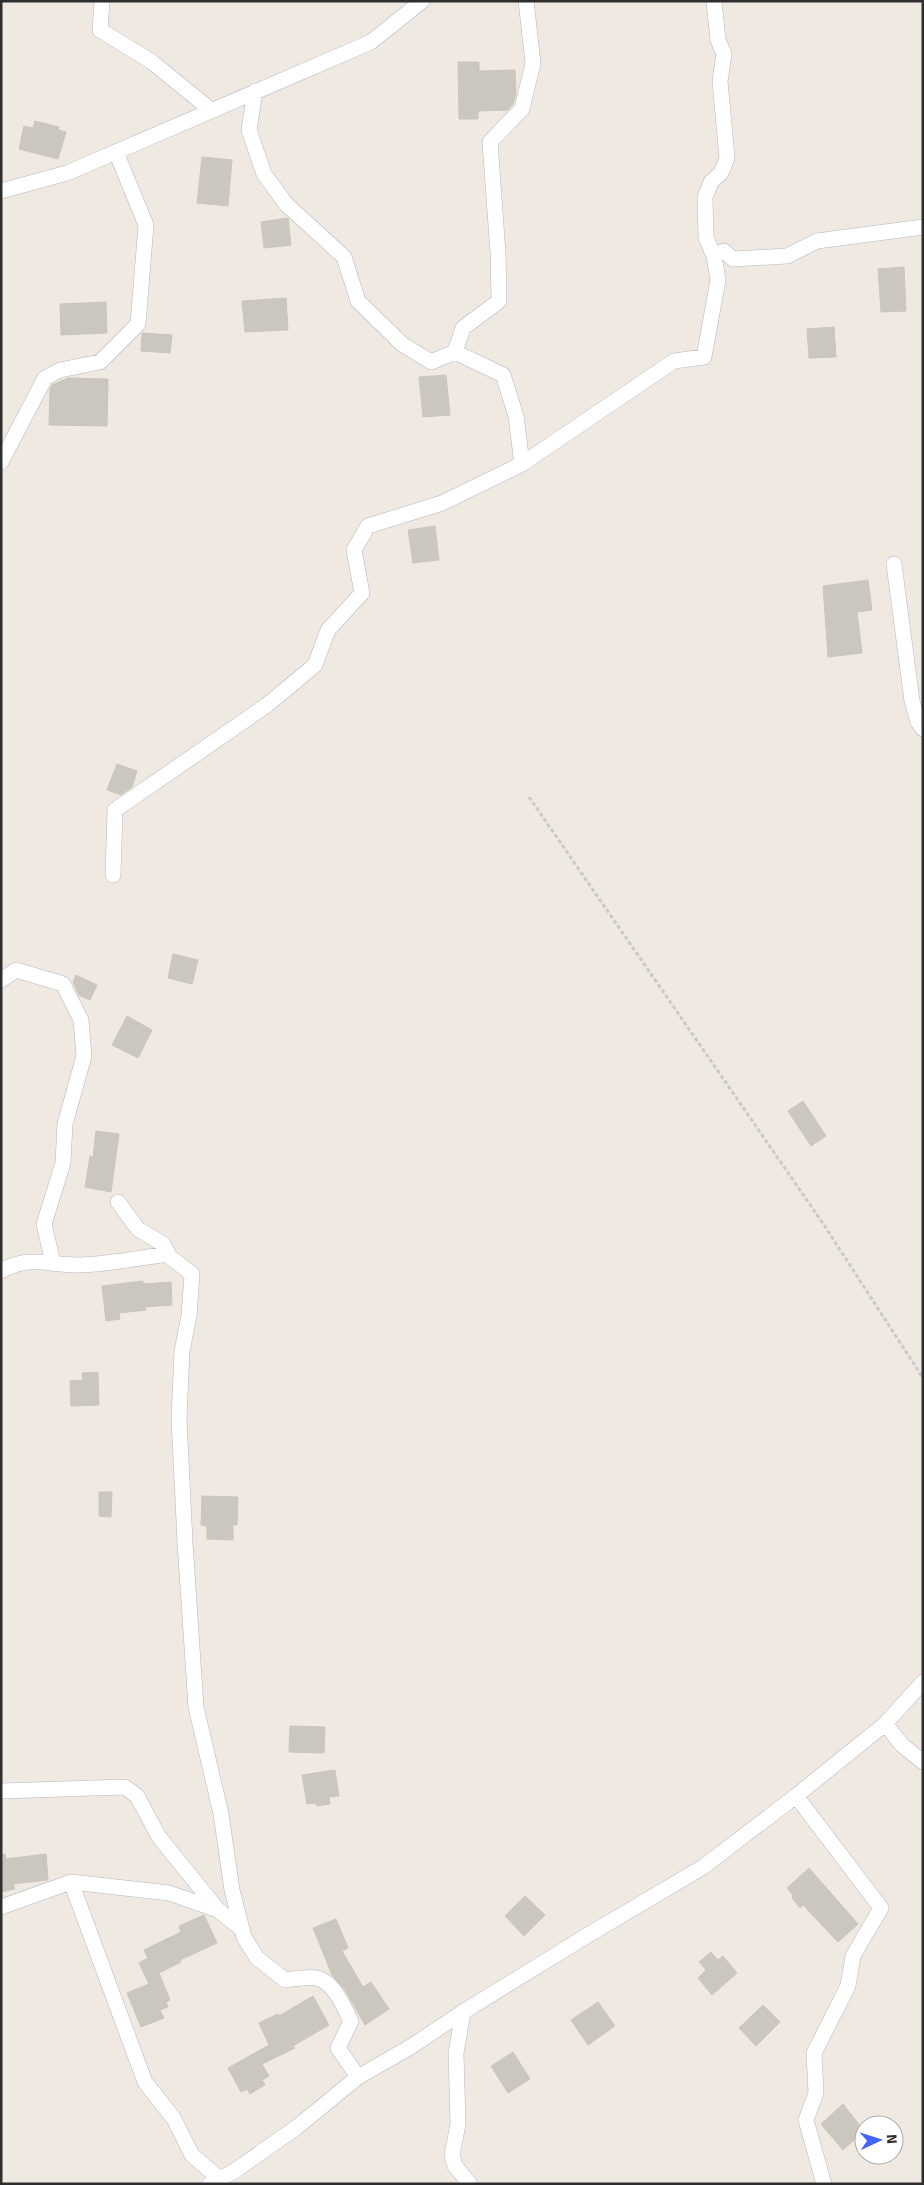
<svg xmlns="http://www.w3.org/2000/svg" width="924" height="2185" viewBox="0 0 924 2185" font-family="Signika,sans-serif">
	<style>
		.building { fill: #cbc7bf; stroke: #cbc5ba }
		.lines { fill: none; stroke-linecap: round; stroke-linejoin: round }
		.minor-casing { stroke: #b4b7c1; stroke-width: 16 }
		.path { stroke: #c9c9c9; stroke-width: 3; stroke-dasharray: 4 2.5; stroke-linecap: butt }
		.minor { stroke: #fff; stroke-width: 15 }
	</style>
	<rect width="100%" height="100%" fill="#efe9e1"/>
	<path class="building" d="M458,62H479V71L515,70L516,95L513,104L508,110L478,111V119H459Z
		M35,121L59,127L58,130L66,132L58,159L19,149L24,126L33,128Z
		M202,157L232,160L228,206L197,203Z
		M288,218L291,245L264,248L261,222Z
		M904,267L906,311L881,312L878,269Z
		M286,298L288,330L245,332L242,301Z
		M106,302L107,333L61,335L60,304Z
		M834,327L836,357L809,358L807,329Z
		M142,333L172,335L170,353L141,351Z
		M446,375L450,415L423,417L419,377Z
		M68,378L108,379L107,426L49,425L50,389L52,385Z
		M435,526L439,560L413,563L408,530Z
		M868,580L872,610L857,612L862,653L828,657L823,586Z
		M117,764L137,771L132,787L121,795L107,790Z
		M173,954L198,960L192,984L168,978Z
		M76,975L97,985L90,1000L79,995L73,982Z
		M127,1016L152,1030L138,1058L112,1045Z
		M803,1101L826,1136L811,1146L788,1111Z
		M96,1131L119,1134L111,1192L85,1187L90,1156L93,1157Z
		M143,1281V1284L171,1282L172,1305L145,1307L146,1310L119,1313L120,1319L106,1321L102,1286Z
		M98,1372L99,1405L71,1406L70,1381L83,1380L82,1373Z
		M99,1492H112L111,1517L99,1516Z
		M202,1496L238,1497L237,1525H233V1540L207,1539V1526L201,1525Z
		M290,1726L325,1727L324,1753L289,1752Z
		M335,1770L339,1796L329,1797L330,1804L317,1806L316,1803L307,1804L302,1775Z
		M5,1854L6,1859L46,1854L48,1880L13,1884L15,1889L1,1892V1855Z
		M809,1868L858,1924L838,1942L803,1905L800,1908L792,1898L793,1895L787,1888Z
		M525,1896L545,1915L524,1936L505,1916Z
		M204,1915L217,1943L180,1960L181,1962L159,1973L170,2000L166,2002L168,2007L160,2010L164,2018L141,2027L127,1993L149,1984L139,1963L148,1958L144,1950L181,1932L179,1926Z
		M336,1919L348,1948L342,1951L363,1987L371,1982L389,2009L365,2025L345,1990L332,1975L313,1928Z
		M711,1952L718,1960L723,1956L737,1973L712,1995L698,1978L706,1970L699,1962Z
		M313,1996L329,2025L293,2046L295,2048L262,2064L269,2076L262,2080L265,2085L250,2094L247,2089L241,2092L228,2068L269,2045L259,2023L278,2014L279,2016Z
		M598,2002L615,2026L588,2045L571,2020Z
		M763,2005L780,2022L756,2046L739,2028Z
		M513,2052L530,2079L508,2093L491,2066Z
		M843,2104L864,2131L843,2150L821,2124Z"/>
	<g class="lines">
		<g class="minor-casing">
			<path id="minor" d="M102,1L100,30L152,62L211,110
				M714,1L718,40L724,54L720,81L727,158L721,173L711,182L705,197L706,238L714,256L724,251L733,259L787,256L817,241L923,227
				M255,91L249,130L264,174L286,204L344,257L358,301L402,344L431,362L455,352L463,328L499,301L498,253L490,142L522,109L533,63L526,1
				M1,191L67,173L371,42L422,1
				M455,352L503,375L516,416L522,464
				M1,462L45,378L60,370L100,362L138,324L146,225L116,152
				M894,564L912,701L918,722L923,729
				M113,875L115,810L267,705L315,665L328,630L362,593L354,550L368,526L442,503L522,464L674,361L704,357L718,280L714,256
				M1,980L16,970L63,984L81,1020L84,1056L65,1124L63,1163L44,1224L53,1263
				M118,1202L138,1229L163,1244L170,1257L192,1274L189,1316L182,1351L179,1418L185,1542L196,1707L221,1814L232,1890L244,1937L257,1958L285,1980C294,1979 308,1976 317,1978C335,1983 343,2006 351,2021L338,2048L358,2077
				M1,1271C31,1254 49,1266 80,1265C109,1264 139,1258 168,1254
				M885,1724L902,1745L923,1762
				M1,1791L125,1787L137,1796L159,1837L218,1910
				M796,1796L881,1908L853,1956L848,1986L814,2053L816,2093L806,2120L824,2184
				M71,1882L169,1893L218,1910L242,1929
				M1,1907L71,1882L145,2082L174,2119L192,2155L220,2179
				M463,2012L456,2053L458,2124L452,2155L455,2166L470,2184
				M210,2184L233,2172L297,2127L358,2077L412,2046L463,2012L588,1935L703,1867L796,1796L885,1724L923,1682"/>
		</g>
		<path class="path" d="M529,797L822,1222L923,1378"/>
		<use href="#minor" class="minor"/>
	</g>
	<rect width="924" height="2185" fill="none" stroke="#2e2e2e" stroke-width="5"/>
	<g transform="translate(879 2140) rotate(86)"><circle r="24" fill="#ffffff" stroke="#ababab"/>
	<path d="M0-4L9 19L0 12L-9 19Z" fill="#4264fb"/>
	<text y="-8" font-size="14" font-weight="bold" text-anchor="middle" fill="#2e2e2e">N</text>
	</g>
</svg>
